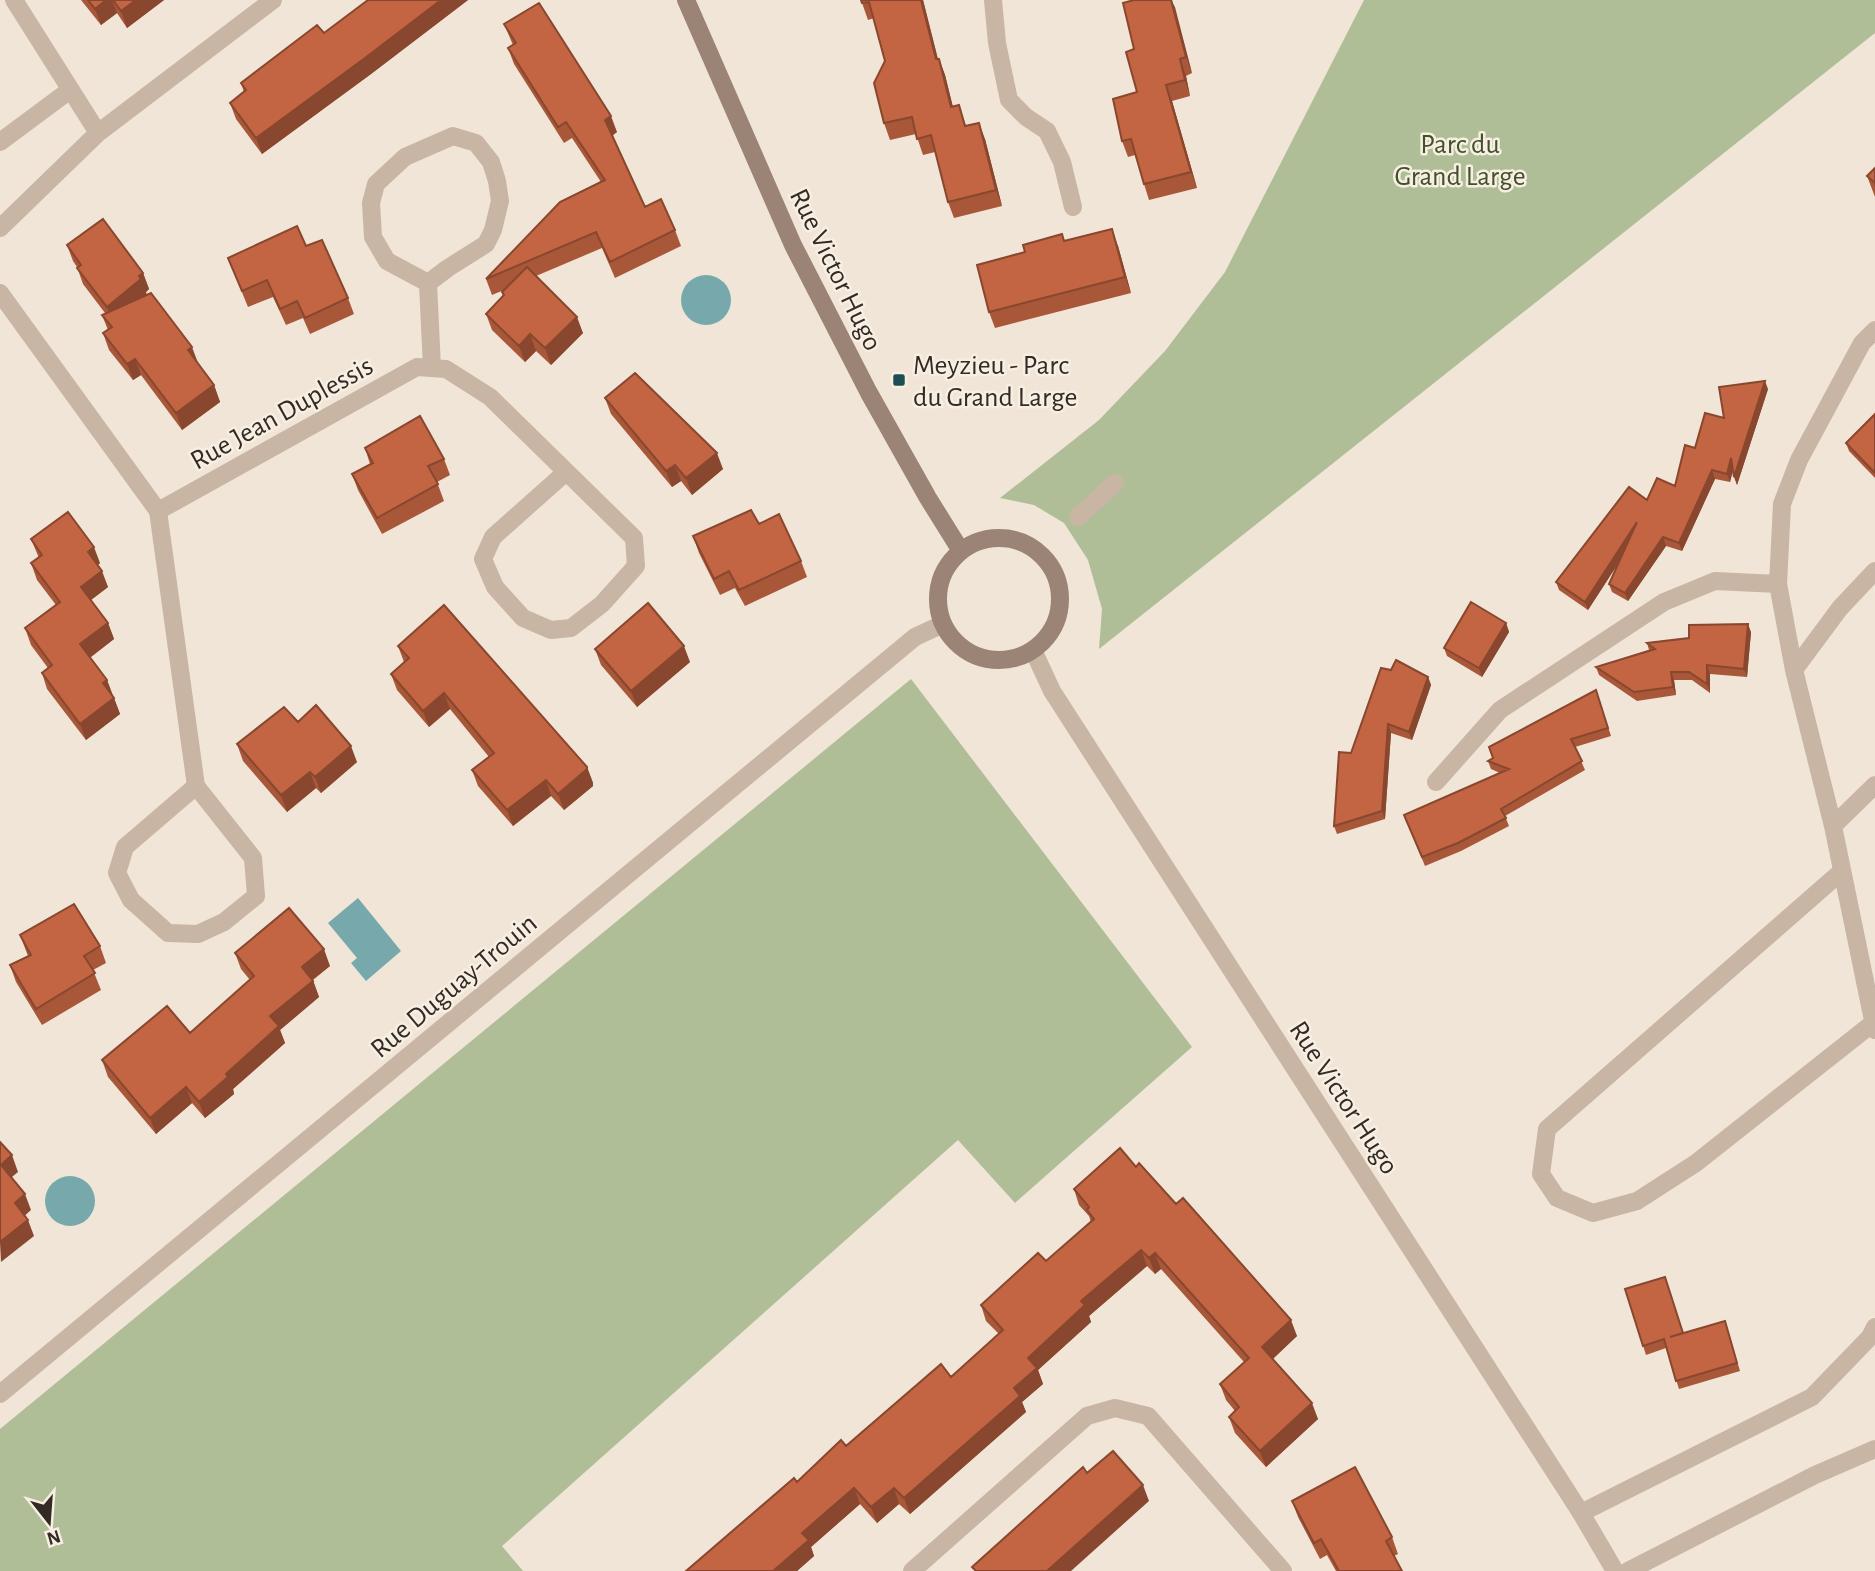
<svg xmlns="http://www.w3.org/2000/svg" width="1875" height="1571" viewBox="0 0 1875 1571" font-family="'Alegreya Sans',sans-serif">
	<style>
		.green { fill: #b0be98 }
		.water { fill: #77a9ac }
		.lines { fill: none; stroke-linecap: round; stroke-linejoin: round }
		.lane { stroke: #c8b5a4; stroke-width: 18 }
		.street { stroke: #c8b5a4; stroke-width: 18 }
		.secondary { stroke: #9b8476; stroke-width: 18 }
		.wall { fill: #a85739 }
		.shaded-wall { fill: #88472e }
		.building { fill: #c36542; stroke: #88472e; stroke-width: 2 }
		.poi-dot { fill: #1c4e53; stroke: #f8efe3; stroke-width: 2.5 }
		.labels { text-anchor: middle; stroke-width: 5; stroke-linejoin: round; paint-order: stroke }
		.park-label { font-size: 28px; fill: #41512a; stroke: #f8efe3 }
		.street-label { font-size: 28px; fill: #332a25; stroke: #f8efe3 }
		.poi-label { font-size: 28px; fill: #332a25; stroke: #f8efe3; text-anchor: start }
	</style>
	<rect width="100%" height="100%" fill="#f0e5d7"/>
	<path class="green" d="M1364,0H1875V33L1099,649L1102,609L1088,560L1064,523L1034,505L1000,498L1099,420L1165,351L1225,272Z
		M911,679L1192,1047L1015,1203L958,1140L502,1546L523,1571H0V1429Z"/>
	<path class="water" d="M681 300a25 25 0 1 1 50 0a25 25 0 1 1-50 0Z
		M358,898L401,951L366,981L351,963L357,958L328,923Z
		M45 1201a25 25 0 1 1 50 0a25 25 0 1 1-50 0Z"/>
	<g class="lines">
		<path class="lane" d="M0,142L70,90
			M1875,330L1862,343L1799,460L1782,504L1778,584L1794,670L1833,826L1875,1030
			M1794,670L1840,608L1875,571
			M1436,782L1500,710L1664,602L1715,581L1778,584
			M1833,826L1875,785
			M1842,871L1547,1129L1541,1174L1557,1198L1593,1213L1637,1201L1696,1163L1873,1023
			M1581,1513L1812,1397L1870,1337L1875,1327
			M1628,1571L1815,1475L1875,1449"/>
		<path class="street" d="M14,0L98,133
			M993,0L997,43L1009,100L1026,117L1047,131L1062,162L1073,207
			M0,228L98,133L273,0
			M428,283L387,261L373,237L371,203L376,184L405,157L453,136L476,143L491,162L497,181L500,201L493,230L486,244L448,268L428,283L432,368
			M0,293L158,511L196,786L253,858L256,896L224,922L198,934L168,933L131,900L117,873L125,847L196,786
			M158,511L417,367L446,369L490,397L634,538L636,566L602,604L571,628L551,630L523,618L495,587L483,559L493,537L566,472
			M1078,517L1115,483
			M1033,650L1052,691L1581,1513L1615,1571
			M0,1394L915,637L943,624
			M912,1571L1087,1416L1115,1408L1148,1416L1283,1571"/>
		<path class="secondary" d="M686,0L793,245L869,393L928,498L961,551
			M938 599a61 61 0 1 1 122 0a61 61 0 1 1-122 0Z"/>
	</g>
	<path class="wall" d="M81,0H164L127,28L117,13L101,25Z
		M368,0H468L371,74L262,154L236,119L230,103L244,92L241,83L324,33Z
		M861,0H923L938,59H939L945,75L953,107L959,105L966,126L985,139L1002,206L954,218L948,202L935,152L923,155L916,134L890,140L884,123L885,61L874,18L868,20Z
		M1134,0H1172L1192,73L1186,76L1190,96L1172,101L1197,188L1149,200L1135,155L1128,157L1122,141L1137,92L1134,49Z
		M504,24L617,132L612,136L645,207L675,230L681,246L615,278L602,248L536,276L583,333L551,365L536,351L525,362L492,330L486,314L503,296L502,292L504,290L492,295L486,279L601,182L572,138L564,143L514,64L508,48L513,45Z
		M1875,168V197L1867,176Z
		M1065,241L1118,246L1131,293L995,328L989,312L1025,252Z
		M67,245L143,273L149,289L146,292V295L214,385L220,402L182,430L141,375L133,380L109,350L103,333L108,330L102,315L105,313L83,284L77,267L73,261Z
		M306,246L348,298L354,314L310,334L303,318L286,325L273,297L248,307L228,258Z
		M1768,389L1737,485L1733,470L1730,482L1715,479L1682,551L1666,546L1628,601L1612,592L1609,584L1617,565L1588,610L1559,590L1556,582L1647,500L1675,486L1695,448L1724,418Z
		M605,398L723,469L692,495L681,481L672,487L611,414Z
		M1875,414V478L1849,451L1846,443Z
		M365,448L444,459L450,475L437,482L444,501L382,534L358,490L352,474L370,464Z
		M759,524L801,561L807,577L745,606L735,588L720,595L699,553L693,536Z
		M31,539L100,563L98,565L108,587L91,600L108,623L114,639L90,657L107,680L120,714L86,740L47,689L42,673L48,668L31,645L25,628L56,605L37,580L31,563L39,558Z
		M1506,623L1509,632L1482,677L1447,656L1444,648Z
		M1751,632L1747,677L1710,674V693L1692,680H1674L1676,695L1637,701L1599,675L1596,667L1649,650L1647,643Z
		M398,646L587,767L593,783V786L564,810L551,796L513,826L478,786L472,770L489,757L450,709L429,727L397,690L391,674L404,662Z
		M595,649L690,662L637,707L601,665Z
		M1428,677L1431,685L1412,740L1391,733L1385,819L1337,834L1334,826L1351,753Z
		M1596,690L1611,736L1575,747L1585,770L1505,816L1509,826L1461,851L1425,866L1404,815L1500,773L1491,769L1488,761Z
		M298,722L357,762L321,793L316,788L287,812L243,761L237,744Z
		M20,935L100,946L106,963L93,970L101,990L42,1025L16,982L10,965L28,956Z
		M235,953L330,966L313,980L319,997L280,1030L285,1043L233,1089L234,1094L205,1118L192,1103L156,1134L108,1077L102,1060L190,1033L250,980L241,969Z
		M1136,1167L1176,1204L1297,1336L1273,1359L1318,1419L1266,1467L1235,1433L1229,1417L1235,1411L1226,1400L1220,1384L1244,1362L1161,1269L1155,1274L1147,1266L1089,1316L1091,1322L1038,1370L1043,1384L1022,1402L1026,1412L910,1514L899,1504L877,1523L860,1504L811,1547L814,1556L797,1571V1482L846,1446L951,1377L999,1334L986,1321L981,1305L1046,1261L1091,1222L1089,1216L1079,1205L1074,1189Z
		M1625,1289L1683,1333L1728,1330L1740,1371L1679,1389L1666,1348L1646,1355Z
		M1292,1501L1392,1537L1398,1554L1394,1556L1402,1571H1336L1327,1555L1320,1559L1298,1517Z"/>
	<path class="shaded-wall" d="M106,0H112L117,13L101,25L95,9Z
		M136,0H164L127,28L121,11Z
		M441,0H468L371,74L262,154L256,138Z
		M921,0H923L942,76L936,59Z
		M1171,0L1175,7L1192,73L1186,57Z
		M939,59L945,75L957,124L951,107Z
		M1180,59L1186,76L1190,96L1185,80Z
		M1166,85L1172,101L1197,188L1191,172Z
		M611,116L617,132L611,136L605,120Z
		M979,123L985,139L1002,206L996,190Z
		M1112,229L1118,246L1131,293L1125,277Z
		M143,273L149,289L146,292L147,295L113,323L107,307Z
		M577,317L583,333L551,365L545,348Z
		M530,334L536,351L525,362L519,346Z
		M192,347L198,363L188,350Z
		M135,359L141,375L133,380L127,364Z
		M1765,381L1768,389L1737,485L1734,477Z
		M214,385L220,402L182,430L176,413Z
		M717,453L723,469L692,495L686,478Z
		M1731,458L1734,466L1730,482L1727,474Z
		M675,465L681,481L672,487L666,471Z
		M1712,470L1715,479L1682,551L1679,543Z
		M1637,522L1640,530L1588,610L1585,602Z
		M1663,537L1666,546L1628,601L1625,593Z
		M94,547L100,563L94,568L88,552Z
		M102,571L108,587L87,603L81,587Z
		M108,623L114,639L86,661L80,644Z
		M1506,623L1509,632L1482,677L1479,668Z
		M1748,624L1751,632L1747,677L1744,669Z
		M684,646L690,662L637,707L631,691Z
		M1707,665L1710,674V693L1707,684Z
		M1671,672L1674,680L1676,695L1673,687Z
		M1428,677L1431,685L1412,740L1409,732Z
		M107,680L113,696L103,683Z
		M444,693L450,709L429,727L423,711Z
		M114,698L120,714L86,740L80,724Z
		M1388,724L1391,733L1385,819L1382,811Z
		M351,746L357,762L321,793L315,777Z
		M587,767L593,783V786L564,810L558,794Z
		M310,772L316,788L287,812L281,795Z
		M546,780L551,796L513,826L507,810Z
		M324,949L330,966L308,983L302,967Z
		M313,981L319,997L280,1030L285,1043L233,1089L234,1094L205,1118L199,1102L226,1074L270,1016Z
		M186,1087L192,1103L156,1134L150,1118Z
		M12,1155L18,1172L7,1181L1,1165Z
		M25,1194L31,1210L21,1219L15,1203Z
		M28,1220L34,1236L1,1262L0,1242Z
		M1141,1250L1147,1266L1089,1316L1091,1322L1038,1370L1043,1384L1022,1402L1026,1412L910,1514L904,1498L1014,1388L1028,1358L1081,1301Z
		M1155,1253L1161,1269L1155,1274L1149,1258Z
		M1291,1320L1297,1336L1268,1363L1262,1347Z
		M1312,1403L1318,1419L1266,1467L1260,1451Z
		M1143,1485L1149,1501L1071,1571H1047Z
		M854,1488L860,1504L811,1547L814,1556L797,1571H773L802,1533Z
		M894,1488L899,1504L877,1523L871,1507Z"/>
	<path class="building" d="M88,0H106L95,9Z
		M113,0H136L121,11Z
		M368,0H441L365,58L256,138L230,103L246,90L241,83L317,25L324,33Z
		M861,0H921L936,59H939L951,107L959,105L965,126L979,123L996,190L948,202L931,135L917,139L912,117L884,123L874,83L885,61L869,2L862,3Z
		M1134,0H1171L1186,57L1180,59L1185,80L1166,85L1191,172L1144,184L1131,139L1122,141L1113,99L1137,92L1126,52L1134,49L1123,3Z
		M539,3L611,116L605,120L645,207L661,199L675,230L610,262L596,232L486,279L560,202L605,180L566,122L558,127L508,48L516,43L504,24Z
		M1875,168V183L1867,176Z
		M103,219L143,273L139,276L141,279L107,307L77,268L81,265L67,245Z
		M297,226L306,246L322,240L348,298L305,318L297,301L280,309L267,280L242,291L228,258Z
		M1112,229L1125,277L989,312L977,265L1025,252L1023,245L1062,234L1064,241Z
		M527,267L577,317L545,348L530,334L519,346L486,314L504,295L502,292Z
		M151,293L192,347L188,350L214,385L176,413L135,359L127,364L103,333L112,327L102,315Z
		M635,373L717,453L686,478L675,465L666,471L605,398Z
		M1765,381L1734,477L1731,458L1727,474L1712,470L1679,543L1663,537L1625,593L1609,584L1637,522L1585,602L1556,582L1629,487L1647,500L1657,478L1675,486L1685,445L1695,448L1705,413L1724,418L1719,387Z
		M1875,414V473L1846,443Z
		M420,416L444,459L428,466L438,484L377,518L352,474L373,463L365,448Z
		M751,510L759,524L779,514L801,561L739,590L729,571L714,579L693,536Z
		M68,512L94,547L88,552L102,571L81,587L108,623L80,644L107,680L103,683L114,698L80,724L42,673L52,665L25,628L60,602L31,563L42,555L31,539Z
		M1471,602L1506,623L1479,668L1444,648Z
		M648,603L684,646L631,691L595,649Z
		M444,605L587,767V769L558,794L546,780L507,810L472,770L494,753L444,693L423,711L391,674L409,658L398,646Z
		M1748,624L1744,669L1707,665V684L1689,672H1671L1673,687L1634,692L1596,667L1655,649L1647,643L1689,638V625Z
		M1396,660L1428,677L1409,732L1388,724L1382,811L1334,826L1339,752L1351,753L1381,668L1391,670Z
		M1596,690L1608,728L1571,739L1582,761L1501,809L1506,818L1458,843L1422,857L1404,815L1509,769L1488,761L1493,758L1489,747Z
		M316,705L351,746L315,777L310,772L281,795L237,744L284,707L298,722Z
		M74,904L100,946L84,956L95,973L36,1009L10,965L31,955L20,935Z
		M289,908L324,949L302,967L313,981L270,1016L279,1026L226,1074L228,1077L199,1102L186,1087L150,1118L102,1060L167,1006L190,1033L254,976L235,953Z
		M0,1142L12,1155L1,1165L25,1194L15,1203L28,1220L0,1242Z
		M1120,1148L1136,1167L1139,1163L1176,1204L1183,1198L1291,1320L1262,1347L1312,1403L1260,1451L1229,1417L1239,1407L1220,1384L1249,1358L1155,1253L1149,1258L1141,1250L1081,1301L1085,1305L1028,1358L1037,1368L1014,1388L1020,1396L904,1498L894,1488L871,1507L854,1488L802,1533L809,1540L773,1571H686L794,1478L797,1482L841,1440L846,1446L941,1364L951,1377L1003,1330L981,1305L1038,1253L1046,1261L1094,1219L1087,1210L1089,1207L1074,1189Z
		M1665,1277L1683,1333L1670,1337L1725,1321L1737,1363L1676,1381L1664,1339L1643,1346L1625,1289Z
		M1113,1451L1143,1485L1047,1571H976L972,1567L1083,1467L1087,1473Z
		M1355,1467L1392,1537L1386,1541L1402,1571H1339L1321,1539L1314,1543L1292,1501Z"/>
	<rect class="poi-dot" x="892" y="373" width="14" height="14" rx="3.5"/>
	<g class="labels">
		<g class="park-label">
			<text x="1460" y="153">Parc du<tspan x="1460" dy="32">Grand Large</tspan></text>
		</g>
		<g class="street-label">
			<text transform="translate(837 269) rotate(64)" y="10">Rue Victor Hugo</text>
			<text transform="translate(281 412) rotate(-29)" y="10">Rue Jean Duplessis</text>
			<text transform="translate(453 985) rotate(-40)" y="10">Rue Duguay-Trouin</text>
			<text transform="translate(1345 1097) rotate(57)" y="10">Rue Victor Hugo</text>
		</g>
		<g class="poi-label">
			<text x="913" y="374">Meyzieu - Parc<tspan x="913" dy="32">du Grand Large</tspan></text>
		</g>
	</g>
	<g transform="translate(49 1522) rotate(163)" stroke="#f8efe3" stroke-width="5" paint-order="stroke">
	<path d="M0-5L12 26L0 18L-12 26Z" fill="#332a25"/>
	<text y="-10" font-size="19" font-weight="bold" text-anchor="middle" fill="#332a25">N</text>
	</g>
</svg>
